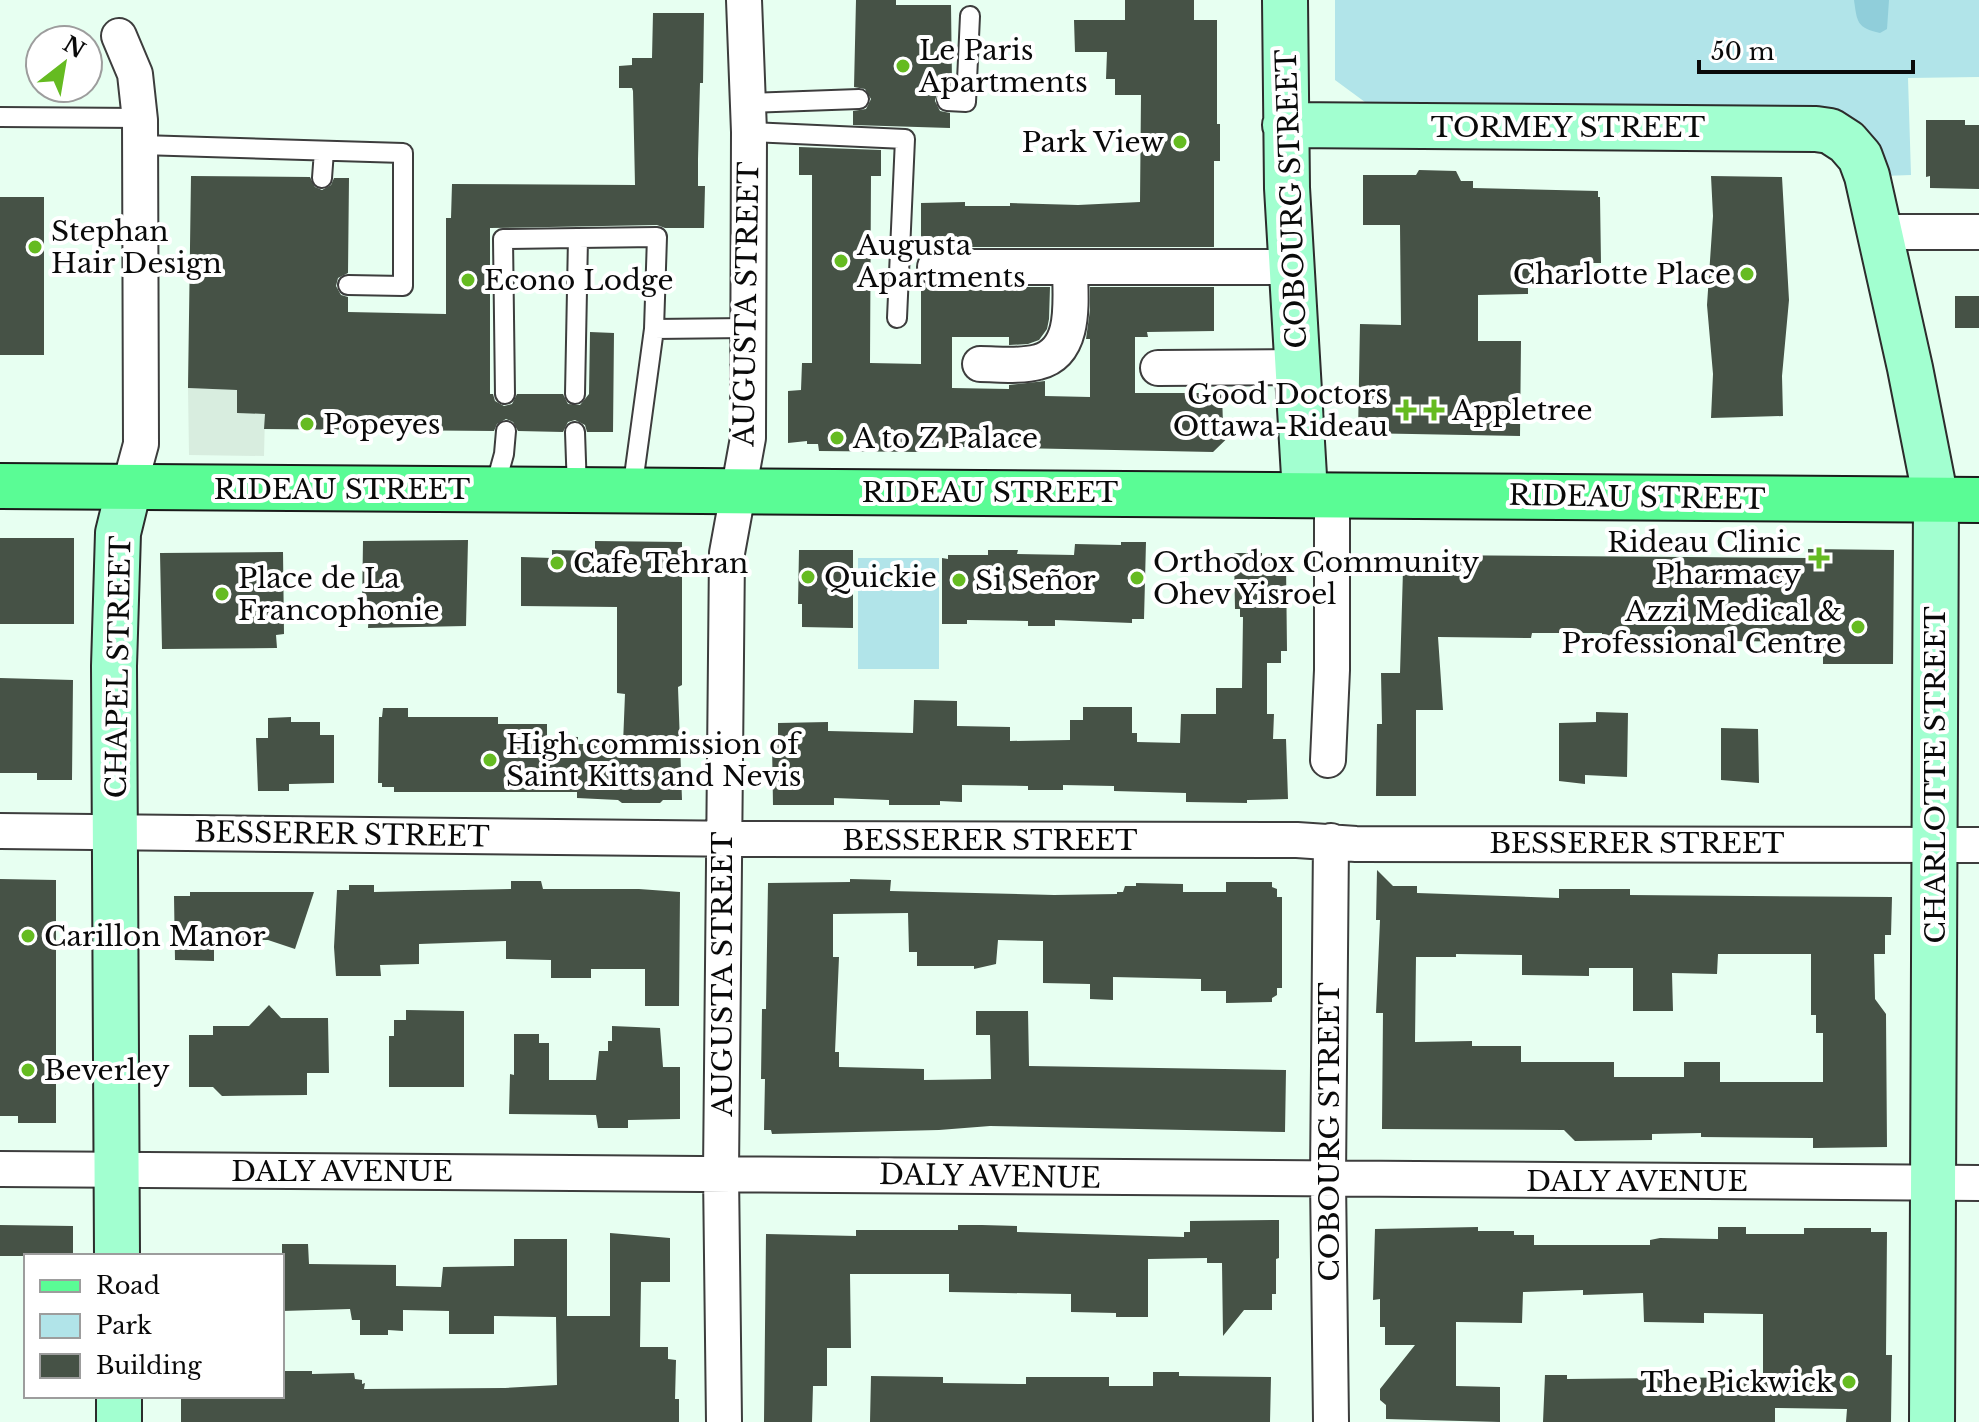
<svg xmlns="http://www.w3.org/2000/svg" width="1979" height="1422" viewBox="0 0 1979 1422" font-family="'Libre Baskerville',serif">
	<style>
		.green { fill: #b1e4e9 }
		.forest { fill: #90ceda }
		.plaza { fill: #d8eddf }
		.building { fill: #465246; fill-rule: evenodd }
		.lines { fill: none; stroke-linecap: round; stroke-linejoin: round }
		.lane-casing { stroke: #3d3d3d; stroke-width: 22 }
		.street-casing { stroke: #3d3d3d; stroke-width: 38 }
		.secondary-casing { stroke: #2c2c2c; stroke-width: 48 }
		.primary-casing { stroke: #1b1b1b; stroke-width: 48 }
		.lane { stroke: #fff; stroke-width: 18 }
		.street { stroke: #fff; stroke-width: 34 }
		.secondary { stroke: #a2ffd0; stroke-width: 44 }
		.primary { stroke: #5afc95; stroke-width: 44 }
		.poi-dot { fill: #65bb21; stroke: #fff; stroke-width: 3 }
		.labels { text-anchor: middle; stroke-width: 8; stroke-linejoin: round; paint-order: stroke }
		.poi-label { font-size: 28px; fill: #0a0a0a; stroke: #fff; text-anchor: start }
		.street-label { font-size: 28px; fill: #0a0a0a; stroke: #fff }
	</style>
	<rect width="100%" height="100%" fill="#e7fff1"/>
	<path class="green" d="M1335,0H1979V77L1908,78L1911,175L1883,176L1864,124L1820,107L1369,105L1335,80Z
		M858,558H939V669H858Z"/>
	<path class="forest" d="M1854,0H1889L1887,29L1880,33C1857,28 1857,22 1854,0Z"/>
	<path class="plaza" d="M188,388L237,390V413L265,414L264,456L189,455Z"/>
	<path class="building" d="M856,0H896V5H951L952,83L950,89L937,94L935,101L940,111L950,113V128L853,125V111L866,109L871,99L865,89L854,87Z
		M1125,0H1194V20H1217V124H1220V161H1214V247H935L921,254V203L965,202V206H1010V203L1078,205L1140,202L1141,95H1115V79H1106L1107,52H1075L1074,20H1125Z
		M653,13H704L703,83H700L698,159V186H705L704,228H665L657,225L490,228V394H493L495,401L504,406L512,404L517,394H563L568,404L580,405L589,394L590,332L614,333L613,432H587L585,425L575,420L568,422L563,432L518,431L513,422L506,419L497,424L494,431L264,429L265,414L237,413V390L188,388L191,176L310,177L315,187L322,190L331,185L334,178H349L348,273L338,278L336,286L341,295L348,297V312L446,314V218H451L452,184L635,185L633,91L632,88H619V66L632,65V58H652Z
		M1926,120H1965V125H1979V189L1930,188V176L1926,177Z
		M799,147L881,150V176H871L870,363L921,364V280L935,287H1050L1049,319L1047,329L1039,340L1028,344L1009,345V337H952V388L1009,389V385L1045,381V396L1090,397V339H1086L1090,310V287H1214V331L1147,332L1148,337H1135V393H1222L1223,425L1242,424L1213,452L968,447H921V452L819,451L818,444H807V441L788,443V391L801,390L802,363H812V175H799Z
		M1419,170L1456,171L1461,181H1473V188L1598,191V197H1600L1601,263H1586V274L1528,277V294L1478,295V341H1521L1520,436L1358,433L1360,324L1401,325L1400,225H1363V175H1416Z
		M1711,176L1782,177L1789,300L1782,376L1783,416L1711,418L1713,374L1707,305L1713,216Z
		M0,197H44V355H0Z
		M1955,296H1979V328H1955Z
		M0,538H74V624H0Z
		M468,540L466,626L368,628L369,611H362L363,541Z
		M595,541L682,542V685L678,687L682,800H663L660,803H622L618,800L577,798V792H394V787H382V783H378L379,717H382L383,708H408V717H498V724H547V736L578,737V744H623L625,694L617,693V607L521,606V557L552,558V550L595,551Z
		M1121,542H1146L1144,619H1132V623L1055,620V626H1028V621L967,620V624H942V558L948,559V555H988V550H1018L1017,554L1074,555L1075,544L1121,545Z
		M1808,549L1894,550L1893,664H1823V642L1602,640V633H1532L1531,638L1438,637L1443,710H1416V796H1376L1377,724H1382L1381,673H1400L1403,570H1408V562H1415L1416,555L1808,558Z
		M799,550H853V628L802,627V604H798Z
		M283,552L284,634L276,635L277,648L162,649L160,553Z
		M1234,553H1262V564L1286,563L1287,651H1281V663H1267V714H1274L1273,739H1286L1288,799L1247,800V803L1186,802V793L1114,791V786L1063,785V790H1028V786L962,785V802L940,801V805H889V800L834,798V805H773L772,742L778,743V723L828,722V731L913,733L914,700L957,701V726L1010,727V741L1070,740V720H1083V707H1132V733H1137V742L1180,743L1181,714H1216V688H1242L1243,617H1240V609H1235Z
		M0,678L73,680L72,780H37V773H0Z
		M1596,712L1628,713L1627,777L1585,775V784L1559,781V723L1596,722Z
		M291,717V722H320V735H334V783L289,784V791H258L256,738H268V718Z
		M1721,728L1758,729L1759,783L1721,780Z
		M1377,870L1393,886H1417V893L1559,898V889H1630V895L1892,897L1891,935H1885V954H1874L1875,999L1886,1014L1887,1147L1813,1148V1138L1701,1137V1133L1652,1134V1140L1575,1141L1564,1130L1382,1129L1383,1013H1376L1380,920H1376ZM1456,954L1522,955V975L1589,976V968H1633V1011H1673L1672,973L1717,974L1718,954H1811V1015H1816V1033H1823V1082H1720V1062H1684V1077H1614V1062H1521V1046H1472V1041L1415,1042L1416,957H1456Z
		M0,879L56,880V1123H18V1116H0Z
		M850,879L891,880L890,891L1054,895L1117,894V892H1123L1125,886H1136V883L1183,884V892H1226V882H1272V887L1277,889V897H1282V988H1277V995L1272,998V1002L1226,1003V991H1201V979L1113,977V1000L1090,999V984L1043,983V941L998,940L996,964L974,969V966H917V952H909L908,913L833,914V957H839L835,1052H839V1067L924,1069V1080L991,1079L990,1035H976V1011H1028L1029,1066L1286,1070L1285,1132L990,1126L939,1130L772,1134L771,1130H764L765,1079H761L762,1009H766L768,883L850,882Z
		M511,881H541L543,889H639L680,892L679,1006H645V969H591V978H551V960L506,959V941L419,944V964L380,965L381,976H336L334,947L337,890H349V885H374V892L511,889Z
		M190,892H314L295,949L268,940H214V961L175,960L174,896H190Z
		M269,1005L281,1018H328L329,1073H307V1095L222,1096L213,1087H189V1035H213V1026H249Z
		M406,1010L464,1011V1087H389V1036H394V1020H406Z
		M612,1026L660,1028L663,1067H680V1119L628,1120V1128H598L596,1115L509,1114L510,1074L514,1075V1034H539V1043H549V1080H596L599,1051H608V1041H612Z
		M1279,1220V1258L1276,1259V1294H1272V1310H1244L1223,1336L1222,1263H1207V1258L1148,1259V1317H1116V1313L1071,1312V1294L949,1292V1274H850L851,1348H827V1386H813L812,1422H764L766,1234L856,1236V1230H958V1225H982L1017,1226V1232L1184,1237V1232H1190V1221Z
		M0,1225L73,1226V1256H0Z
		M1478,1227V1231H1514V1235H1534V1245H1650V1240L1660,1238L1718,1239V1227H1746V1234H1804V1228H1871V1232H1887L1886,1355H1892L1891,1422H1846L1847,1409L1775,1408V1422H1543L1545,1375H1567V1379L1763,1377V1314L1704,1313V1323L1644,1322L1643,1293L1583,1295V1290L1523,1292L1522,1323L1456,1322V1386L1500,1387V1422L1386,1419V1405L1380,1400V1389L1415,1345H1385V1327H1380V1299L1373,1300L1375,1229Z
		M610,1233L670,1238V1282H641L640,1347H668V1359L676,1360L675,1399H679V1422H181V1396H282V1371H312V1374L354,1373L355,1379L362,1380V1384L365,1383L364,1389L505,1388L557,1385L556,1317L494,1316V1334H449V1311L403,1310V1331L388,1330V1335H360V1320H352L350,1309L282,1311V1244H308L309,1264L396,1265V1286L441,1287L443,1267L514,1266V1239H567V1316H610Z
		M1153,1372H1179V1376L1271,1377L1270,1422H870L871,1376L943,1377V1383L1026,1384V1377H1109V1386H1153Z"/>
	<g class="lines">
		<g class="lane-casing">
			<path id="lane" d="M947,101L966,102L970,16
				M746,103L859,99
				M0,117L140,118
				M749,132L905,139L897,318
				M141,145L403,153V286L348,285
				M322,178L324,151
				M505,394L503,239L578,238
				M575,394L578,238L657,237L654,329L747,328
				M575,432L577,490
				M494,490L504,454L506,431
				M632,491L654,329"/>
		</g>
		<g class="street-casing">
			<path id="street" d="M119,36L135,74L140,120L141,444L129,488
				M1880,232H1979
				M935,267H1292
				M980,364C998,364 1020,367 1038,362C1078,352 1070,298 1070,267
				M1158,368L1298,367
				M1328,760L1332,670V494
				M0,831L753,839L1297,840L1356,844L1979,845
				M0,1169L1979,1183
				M724,1422L721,1173L727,553L748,438L749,132L744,0
				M1331,1422L1328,1179L1331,841"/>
		</g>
		<g class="secondary-casing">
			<path id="secondary" d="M1285,0L1287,188L1305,493
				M1285,125L1816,129L1830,131L1847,142L1860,157L1867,176L1910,368L1936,500L1932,1422
				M117,1256L114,666L118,533L129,488
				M119,1422V1396"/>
		</g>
		<g class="primary-casing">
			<path id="primary" d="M0,486L1979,500"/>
		</g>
		<use href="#lane" class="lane"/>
		<use href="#street" class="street"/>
		<use href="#secondary" class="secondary"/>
		<use href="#primary" class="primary"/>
	</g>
	<g class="poi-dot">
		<circle cx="903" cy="66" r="8"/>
		<circle cx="1180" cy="142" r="8"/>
		<circle cx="35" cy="247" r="8"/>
		<circle cx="841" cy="261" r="8"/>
		<circle cx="1747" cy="274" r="8"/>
		<circle cx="468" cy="280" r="8"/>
		<path d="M1402 398h8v8h8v8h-8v8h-8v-8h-8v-8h8z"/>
		<path d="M1430 398h8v8h8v8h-8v8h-8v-8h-8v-8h8z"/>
		<circle cx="307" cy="424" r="8"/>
		<circle cx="837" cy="438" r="8"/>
		<path d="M1815 546h8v8h8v8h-8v8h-8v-8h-8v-8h8z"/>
		<circle cx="557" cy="563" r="8"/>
		<circle cx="808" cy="577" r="8"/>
		<circle cx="1137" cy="578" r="8"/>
		<circle cx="959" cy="580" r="8"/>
		<circle cx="222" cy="594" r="8"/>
		<circle cx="1858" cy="627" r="8"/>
		<circle cx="490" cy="760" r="8"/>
		<circle cx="28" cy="936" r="8"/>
		<circle cx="28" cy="1070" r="8"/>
		<circle cx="1849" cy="1382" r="8"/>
	</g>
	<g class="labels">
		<g class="poi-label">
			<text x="919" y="60">Le Paris<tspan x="919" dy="32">Apartments</tspan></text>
			<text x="1164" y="152" text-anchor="end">Park View</text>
			<text x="51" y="241">Stephan<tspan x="51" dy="32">Hair Design</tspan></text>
			<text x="857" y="255">Augusta<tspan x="857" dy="32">Apartments</tspan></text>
			<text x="1731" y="284" text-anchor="end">Charlotte Place</text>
			<text x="484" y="290">Econo Lodge</text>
			<text x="1388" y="404" text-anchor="end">Good Doctors<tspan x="1388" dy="32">Ottawa-Rideau</tspan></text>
			<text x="1452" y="420">Appletree</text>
			<text x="323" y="434">Popeyes</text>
			<text x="853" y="448">A to Z Palace</text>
			<text x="1801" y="552" text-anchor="end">Rideau Clinic<tspan x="1801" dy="32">Pharmacy</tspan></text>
			<text x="1153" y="572">Orthodox Community<tspan x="1153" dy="32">Ohev Yisroel</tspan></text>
			<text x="573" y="573">Cafe Tehran</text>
			<text x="824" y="587">Quickie</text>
			<text x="238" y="588">Place de La<tspan x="238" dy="32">Francophonie</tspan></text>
			<text x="975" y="590">Si Señor</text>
			<text x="1842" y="621" text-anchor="end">Azzi Medical &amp;<tspan x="1842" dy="32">Professional Centre</tspan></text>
			<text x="506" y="754">High commission of<tspan x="506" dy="32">Saint Kitts and Nevis</tspan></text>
			<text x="44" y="946">Carillon Manor</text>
			<text x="44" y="1080">Beverley</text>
			<text x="1833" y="1392" text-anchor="end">The Pickwick</text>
		</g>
		<g class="street-label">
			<text x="1568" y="137">TORMEY STREET</text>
			<text transform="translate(1291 199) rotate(-92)" y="10">COBOURG STREET</text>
			<text transform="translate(746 304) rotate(-89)" y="10">AUGUSTA STREET</text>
			<text x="342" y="499">RIDEAU STREET</text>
			<text x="990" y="502">RIDEAU STREET</text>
			<text transform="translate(1637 497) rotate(1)" y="10">RIDEAU STREET</text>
			<text transform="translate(118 667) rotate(-89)" y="10">CHAPEL STREET</text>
			<text transform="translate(1935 775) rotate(-90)" y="10">CHARLOTTE STREET</text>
			<text transform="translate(342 834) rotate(1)" y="10">BESSERER STREET</text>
			<text x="990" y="850">BESSERER STREET</text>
			<text x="1637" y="853">BESSERER STREET</text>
			<text transform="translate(722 974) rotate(-90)" y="10">AUGUSTA STREET</text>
			<text transform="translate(1329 1132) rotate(-90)" y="10">COBOURG STREET</text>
			<text x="342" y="1181">DALY AVENUE</text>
			<text transform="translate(990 1176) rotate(1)" y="10">DALY AVENUE</text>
			<text x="1637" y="1191">DALY AVENUE</text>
		</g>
	</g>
	<rect x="24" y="1254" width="260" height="144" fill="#ffffff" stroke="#9d9d9d" stroke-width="2"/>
	<rect x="40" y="1280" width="40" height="12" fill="#5afc95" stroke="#9d9d9d" stroke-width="2"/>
	<text x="96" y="1294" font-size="24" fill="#0a0a0a">Road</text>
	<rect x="40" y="1314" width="40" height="24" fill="#b1e4e9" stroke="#9d9d9d" stroke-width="2"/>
	<text x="96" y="1334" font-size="24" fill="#0a0a0a">Park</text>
	<rect x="40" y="1354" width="40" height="24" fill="#465246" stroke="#9d9d9d" stroke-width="2"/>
	<text x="96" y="1374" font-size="24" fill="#0a0a0a">Building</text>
	<g transform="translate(64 64) rotate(31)"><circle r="38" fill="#ffffff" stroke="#9d9d9d" stroke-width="2"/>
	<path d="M0-6L14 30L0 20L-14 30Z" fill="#65bb21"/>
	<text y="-12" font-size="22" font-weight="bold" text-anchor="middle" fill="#0a0a0a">N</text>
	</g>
	<path d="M1699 60v12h214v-12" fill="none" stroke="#0a0a0a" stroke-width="4"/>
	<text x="1711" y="60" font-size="24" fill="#0a0a0a" stroke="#ffffff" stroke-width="6" paint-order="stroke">50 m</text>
</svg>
